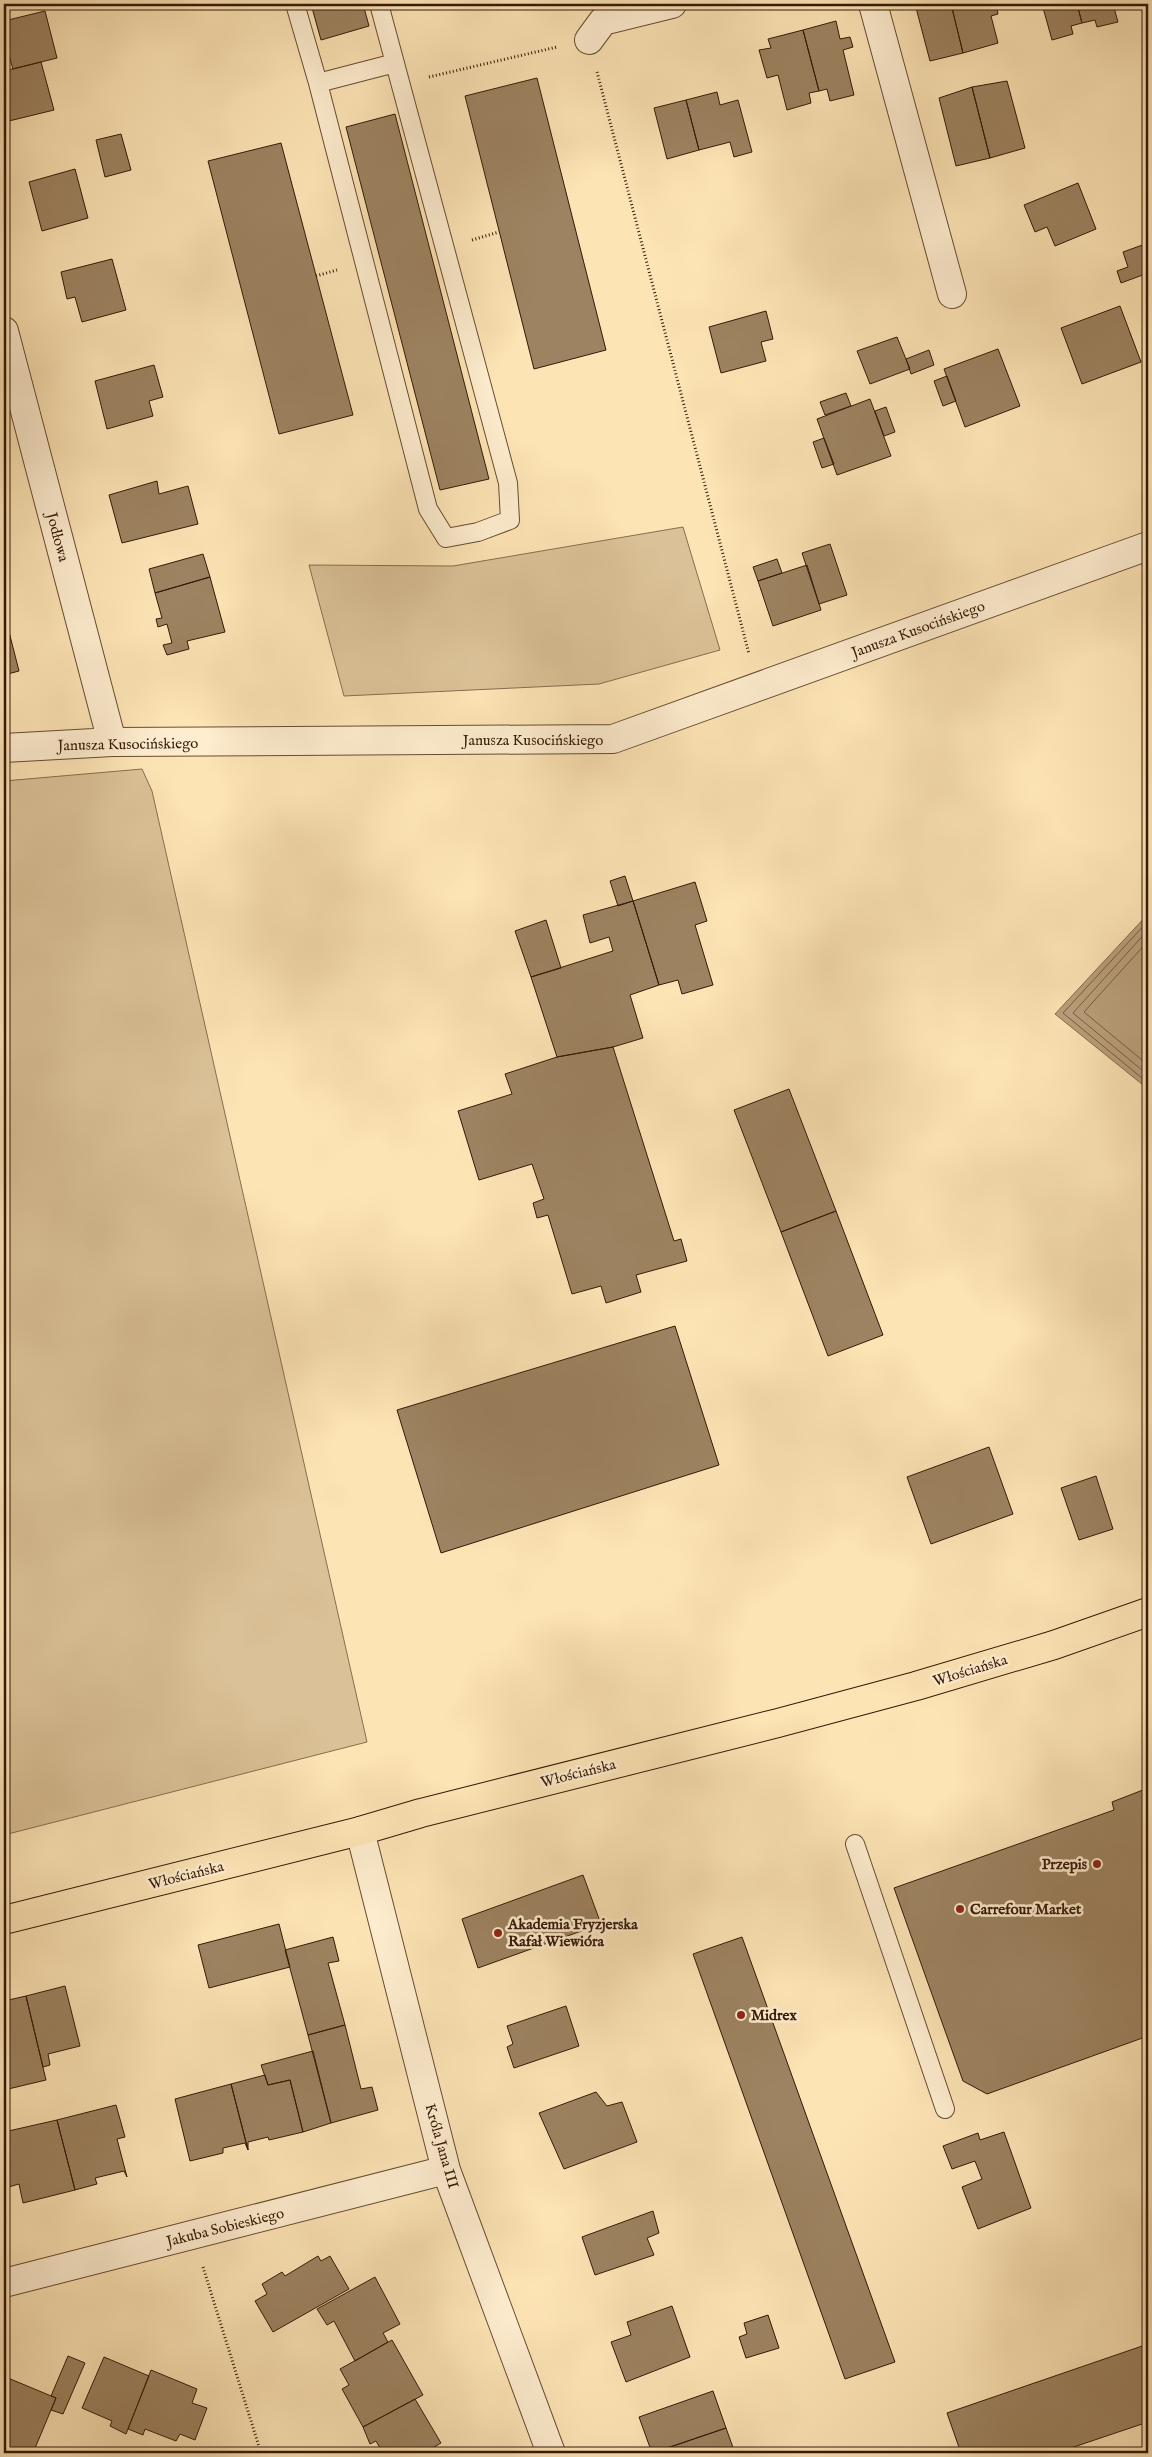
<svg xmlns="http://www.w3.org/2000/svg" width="1152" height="2457" viewBox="0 0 1152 2457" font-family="'IM FELL English',serif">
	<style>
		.green { fill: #dbc197; stroke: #886d4f }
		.water { fill: #b99f7a; stroke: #84694c }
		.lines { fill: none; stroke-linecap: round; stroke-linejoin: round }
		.shore { stroke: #765c40; stroke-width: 1 }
		.building { fill: #9d8361; stroke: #341907 }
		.lane-casing { stroke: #664c32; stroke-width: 20 }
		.street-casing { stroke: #664c32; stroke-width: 30 }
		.primary-casing { stroke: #341907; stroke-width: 30 }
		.path { stroke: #341907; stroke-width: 3; stroke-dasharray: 1 2.5; stroke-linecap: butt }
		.lane { stroke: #feedcf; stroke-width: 18 }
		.street { stroke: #feedcf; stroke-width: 28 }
		.primary { stroke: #fde4b5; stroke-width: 28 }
		.poi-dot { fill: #8f2418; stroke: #feedcf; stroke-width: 2 }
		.labels { text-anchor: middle; stroke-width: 5; stroke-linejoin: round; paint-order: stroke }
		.street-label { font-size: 15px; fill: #341907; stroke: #feedcf }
		.poi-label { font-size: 15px; font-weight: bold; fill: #341907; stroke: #feedcf; text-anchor: start }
	</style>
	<rect width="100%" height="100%" fill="#fde4b5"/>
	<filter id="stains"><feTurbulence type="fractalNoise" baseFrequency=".004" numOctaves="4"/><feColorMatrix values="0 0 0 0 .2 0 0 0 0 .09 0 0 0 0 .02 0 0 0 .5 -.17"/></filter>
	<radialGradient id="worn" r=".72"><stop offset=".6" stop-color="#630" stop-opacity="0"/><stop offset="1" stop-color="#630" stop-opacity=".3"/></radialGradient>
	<path class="green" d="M683,527L720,650L599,684L344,696L309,565L453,566Z
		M142,769L152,791L367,1742L4,1835V781Z"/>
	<path class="water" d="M1148,914V1089L1055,1014Z"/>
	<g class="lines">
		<path class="shore" d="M1148,921L1063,1013L1148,1083
			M1148,930L1073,1013L1148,1075
			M1148,941L1084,1012L1148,1065"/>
	</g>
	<path class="building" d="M311,4H363L369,26L321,40Z
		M915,4H951L963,53L930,61Z
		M951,4H996L998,14L991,16L998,43L963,53Z
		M1042,4H1077L1082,23L1071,26L1073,34L1052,40Z
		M1077,4H1113L1118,22L1097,27L1095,20L1082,23Z
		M45,11L57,58L13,69L7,49L4,50V21Z
		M836,21L840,39L850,37L853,47L843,50L854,95L830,101L827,89L819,91L803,30Z
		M803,30L819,91L809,93L811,103L787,110L778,75L767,78L759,50L771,48L768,39Z
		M41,62L54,110L9,121L4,100V71Z
		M537,78L606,350L534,369L465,96Z
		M1007,81L1025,148L990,158L972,87Z
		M972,87L990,158L956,166L939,98Z
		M717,92L720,105L738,100L752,152L734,157L730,142L699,150L686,100Z
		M686,100L699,150L667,159L654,108Z
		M395,114L489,479L440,490L346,127Z
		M121,134L131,170L105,177L96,140Z
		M281,143L353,415L279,434L208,161Z
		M75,169L88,218L42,231L29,182Z
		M1078,183L1096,229L1055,246L1047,227L1035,232L1024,205Z
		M1148,243V273L1121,283L1117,271L1128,267L1123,252Z
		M112,259L126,310L82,322L75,297L67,299L61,272Z
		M1120,306L1141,362L1082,384L1061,328Z
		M766,311L773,339L761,342L766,361L721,373L709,327Z
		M897,337L910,369L870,384L857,351Z
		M998,349L1020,406L965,427L944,369Z
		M929,350L934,365L911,374L906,359Z
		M154,365L163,397L149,401L153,416L107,429L95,381Z
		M947,376L956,401L943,406L934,381Z
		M846,393L851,406L825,415L820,402Z
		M870,399L891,456L837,475L817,419Z
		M886,407L895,432L884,436L875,411Z
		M824,438L834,464L822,468L813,442Z
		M157,481L159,494L188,486L198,524L122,543L109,495Z
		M830,544L847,595L819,604L802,553Z
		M203,554L210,577L155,593L149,569Z
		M777,559L782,573L758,581L753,567Z
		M807,565L821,610L773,626L758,581Z
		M210,577L225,632L187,641L189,649L167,655L163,645L172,643L167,624L158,627L156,619L162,618L155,593Z
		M4,624H7L19,671L4,675Z
		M625,876L633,901L618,906L610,881Z
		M695,882L707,921L695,925L713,985L682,994L678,980L659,985L633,901Z
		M633,901L659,985L630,995L643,1038L613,1047L557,1057L531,977L613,951L609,937L590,943L583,915Z
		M546,920L561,968L531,977L515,931Z
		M613,1047L674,1241L681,1239L687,1261L636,1275L641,1292L606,1303L601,1286L572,1294L548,1215L537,1218L533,1203L544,1199L532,1164L479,1180L458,1111L512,1094L505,1074L557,1057Z
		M789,1089L836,1211L781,1232L734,1110Z
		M836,1211L883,1335L828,1356L781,1232Z
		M675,1326L719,1465L441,1553L397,1410Z
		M989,1447L1013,1514L931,1544L907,1477Z
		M1096,1476L1113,1529L1079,1540L1061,1488Z
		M1148,1788V2036L987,2094L963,2081L894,1888L1114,1810L1112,1802Z
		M583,1875L601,1924L478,1968L462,1919Z
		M279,1924L290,1967L209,1988L198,1945Z
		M333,1937L339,1961L328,1963L345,2025L308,2035L285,1950Z
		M742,1937L895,2362L845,2379L693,1954Z
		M65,1986L80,2046L48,2054L50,2065L43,2067L26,1996Z
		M26,1996L46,2080L4,2090V2001Z
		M566,2006L579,2046L514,2068L507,2047L513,2044L507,2026Z
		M345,2025L361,2089L372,2087L378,2110L331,2123L308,2035Z
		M313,2051L331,2123L303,2132L290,2080L268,2085L261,2065Z
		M265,2075L268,2085L290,2080L303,2132L269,2140L268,2137L248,2142V2150L231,2084Z
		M231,2084L248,2150L245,2143L223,2148V2153L190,2161L175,2099Z
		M596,2092L607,2106L622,2102L637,2142L564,2169L539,2113Z
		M116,2105L125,2137L117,2139L127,2177L124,2171L95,2178L97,2184L75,2190L57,2120Z
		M57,2120L75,2190L23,2203L19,2184L5,2188L4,2167L7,2166L4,2150V2132Z
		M1004,2132L1031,2208L978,2229L962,2187L982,2179L975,2161L952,2169L943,2146L978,2133L980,2140Z
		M653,2211L659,2233L647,2238L654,2255L595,2275L582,2237Z
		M318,2256L321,2261L330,2256L349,2289L273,2332L255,2301L267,2294L262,2284L282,2272L285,2276Z
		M375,2277L400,2324L383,2333L388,2342L355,2361L334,2321L327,2325L317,2309Z
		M672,2306L690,2357L626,2382L611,2342L631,2335L627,2322Z
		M768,2315L779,2348L746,2358L739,2337L747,2334L744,2323Z
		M392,2340L423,2395L363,2427L342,2389L349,2385L340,2369Z
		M1148,2344V2422L1056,2453H961L947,2413Z
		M68,2356L85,2363L63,2414L51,2410L56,2398L51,2396Z
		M104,2357L149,2376L126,2434L110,2426L112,2421L82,2408Z
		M151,2370L197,2389L192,2403L207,2408L195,2440L180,2434L176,2441L145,2429L143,2435L128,2429Z
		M8,2378L56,2398L33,2453H25L4,2445V2389Z
		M713,2391L726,2428L652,2453L639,2417Z
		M415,2399L441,2443L424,2453H383L376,2441L370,2444L363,2427Z
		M726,2428L735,2453H653Z"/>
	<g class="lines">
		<g class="lane-casing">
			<path id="lane" d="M295,4L318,83L428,509L446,538L478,532L510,520L508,483L379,4
				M318,83L395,63
				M855,1844L945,2109"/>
		</g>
		<g class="street-casing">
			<path id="street" d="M873,4L952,294
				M589,40L603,21L672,4
				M4,331L112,742
				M4,748L112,742L613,739L1148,546
				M360,1831L446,2170L551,2453
				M4,2283L446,2170"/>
		</g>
		<g class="primary-casing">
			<path id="primary" d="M4,1920L360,1831L421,1813L778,1723L916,1686L1054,1645L1148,1612"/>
		</g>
		<path class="path" d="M597,72L749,654
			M429,77L557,47
			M472,240L499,232
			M316,276L337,270
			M203,2267L261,2453"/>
		<use href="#lane" class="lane"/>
		<use href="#street" class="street"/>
		<use href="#primary" class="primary"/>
	</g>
	<g class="poi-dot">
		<circle cx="1097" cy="1864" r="5"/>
		<circle cx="960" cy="1909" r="5"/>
		<circle cx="498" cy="1933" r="5"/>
		<circle cx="741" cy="2015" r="5"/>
	</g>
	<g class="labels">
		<g class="street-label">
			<text transform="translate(58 537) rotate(75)" y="5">Jodłowa</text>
			<text transform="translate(918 629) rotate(-20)" y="5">Janusza Kusocińskiego</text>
			<text x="533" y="745">Janusza Kusocińskiego</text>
			<text transform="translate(128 744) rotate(-1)" y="5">Janusza Kusocińskiego</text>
			<text transform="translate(970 1670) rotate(-17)" y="5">Włościańska</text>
			<text transform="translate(578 1773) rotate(-14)" y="5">Włościańska</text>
			<text transform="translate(186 1875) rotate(-14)" y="5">Włościańska</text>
			<text transform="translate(442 2146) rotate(74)" y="5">Króla Jana III</text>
			<text transform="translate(225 2227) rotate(-14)" y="5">Jakuba Sobieskiego</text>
		</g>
		<g class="poi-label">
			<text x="1087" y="1869" text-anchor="end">Przepis</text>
			<text x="970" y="1914">Carrefour Market</text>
			<text x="508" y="1929">Akademia Fryzjerska<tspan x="508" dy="17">Rafał Wiewióra</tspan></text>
			<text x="751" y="2020">Midrex</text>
		</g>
	</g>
	<rect width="1152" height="2457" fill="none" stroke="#fde4b5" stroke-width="20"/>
	<rect x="5" y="5" width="1142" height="2447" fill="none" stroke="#341907" stroke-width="2.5"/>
	<rect x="10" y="10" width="1132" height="2437" fill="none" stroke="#341907"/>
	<rect width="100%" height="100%" filter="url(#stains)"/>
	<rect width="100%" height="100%" fill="url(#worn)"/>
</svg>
